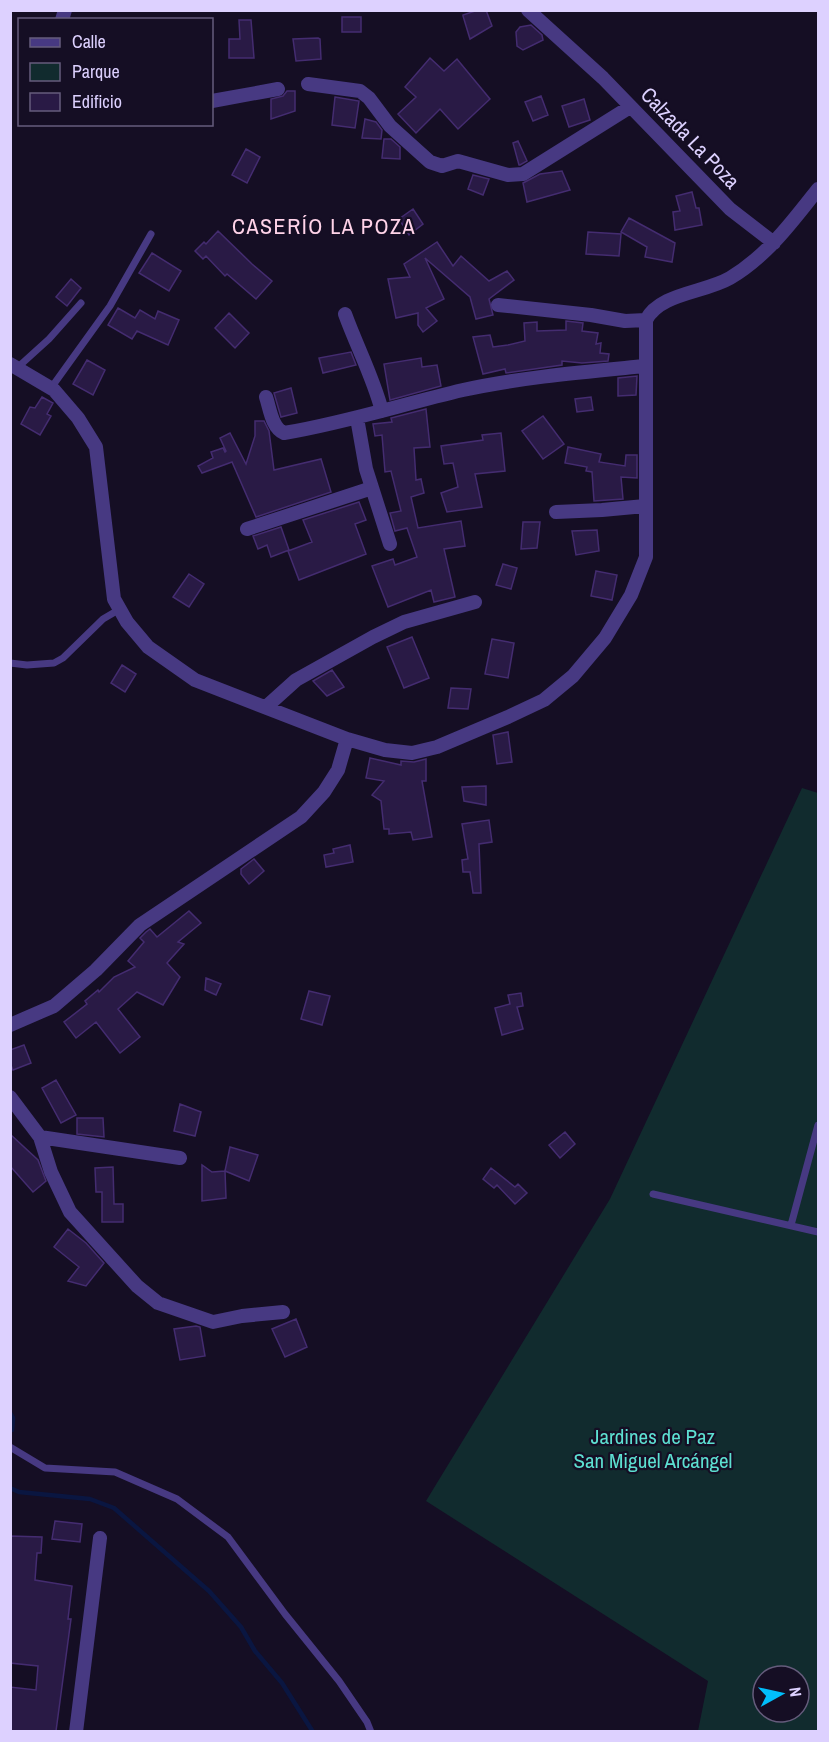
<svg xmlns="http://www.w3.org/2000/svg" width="829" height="1742" viewBox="0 0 829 1742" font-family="'Archivo Narrow',sans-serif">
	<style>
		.green { fill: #112b2e; fill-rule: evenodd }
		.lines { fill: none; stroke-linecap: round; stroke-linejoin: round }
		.stream { stroke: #0a1641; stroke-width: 4.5 }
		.building { fill: #291a45; stroke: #442c70; stroke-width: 1.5 }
		.lane { stroke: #473982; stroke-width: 7 }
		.street { stroke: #473982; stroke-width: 14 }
		.labels { text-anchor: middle; stroke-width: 4.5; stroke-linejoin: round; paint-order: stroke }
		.street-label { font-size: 21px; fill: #ddd1ff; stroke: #150e24 }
		.park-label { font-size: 21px; fill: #5ddfd1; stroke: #150e24 }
		.neighbourhood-label { font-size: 22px; letter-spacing: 1.5px; fill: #ffd3e9; stroke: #150e24 }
	</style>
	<rect width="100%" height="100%" fill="#150e24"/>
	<path class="green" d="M802,788L818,793V1731H698L708,1681L426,1501L610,1199ZM763,1676H799V1712H763Z"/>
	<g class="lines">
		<path class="stream" d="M10,1413L13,1418L12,1430
			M10,1488L19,1492L90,1499L114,1508L209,1591L241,1627L255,1651L282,1683L313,1732"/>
	</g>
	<path class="building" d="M478,10H486L492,26L470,39L463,16V15Z
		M342,17H361V32H342Z
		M239,20H251L254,58H229V39H240Z
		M531,25L542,35L543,40L523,50L517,46L516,32L520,27Z
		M318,38L320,39L321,59L296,61L293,39Z
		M430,58L444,71L457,59L490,99L458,129L440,109L416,133L398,114L416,97L405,87Z
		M287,91H295V111L271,119V99L283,96Z
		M541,96L548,115L533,121L525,102Z
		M335,97L359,101L355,128L332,125Z
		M584,99L590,120L569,127L562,106Z
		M365,119L376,122L382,130L381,139L362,138Z
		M384,139H391L400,147V159L382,158Z
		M518,141L527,161L520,165H519L513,143Z
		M246,149L260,157L247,183L232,175Z
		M562,171L570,190L527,202L523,183L540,174Z
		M473,175L489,179L483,195L468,189Z
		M692,192L696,208H699L702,225L675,230L673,212L680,211L676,196Z
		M413,209L423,224L409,235L399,219Z
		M629,218L675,243L672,262L645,257L647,247L621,232Z
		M218,231L252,264L272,281L256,299L227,274L225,276L206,256L203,259L195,251L204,242L206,244Z
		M588,232L621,234L619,256L586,254Z
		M437,242L453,266L461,256L489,281L507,271L514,280L489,299L493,315L476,319L470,297L425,258L444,299L426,308L437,321L423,332L418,325V313L396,318L388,279L410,277L404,264Z
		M152,253L181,271L169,291L139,273Z
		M71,279L81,288L67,306L56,297Z
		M118,308L135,318L140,310L155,319L158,311L179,320L168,345L137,331L132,339L108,325Z
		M229,313L249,333L235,348L215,328Z
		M566,321L583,323L582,331L598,333L596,344L601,343L600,353L609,354L608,361L582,363L562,361V365L506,373L505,369L483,374L473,337L490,335L493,347L508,345L525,341L524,323L537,322V331L566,330Z
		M351,352L356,365L323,373L319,358Z
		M421,358L422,367L437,365L441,386L390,400L384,364Z
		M87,360L105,370L93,395L73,384Z
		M637,376L636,395L618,396V378Z
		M291,388L297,413L281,417L274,393Z
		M42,397L53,403L47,414L51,416L40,435L21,424L30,407L35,408Z
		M591,397L593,410L577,412L575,399Z
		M426,409L430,447L414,448L416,480L421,479L424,493L411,497L418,528L461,521L465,546L444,549L455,597L434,602L431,590L388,607L372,566L393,559L395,565L417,557L407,528L395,531L390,513L401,511L391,471L385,472L382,435L375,436L373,424L392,422L391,418Z
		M543,416L564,444L543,459L522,431Z
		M255,421H264L269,431L274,470L321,459L331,492L256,517L232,462L202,473L198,466L213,458L211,452L223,448L225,452L226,451L220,438L230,433L246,464L255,436Z
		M501,433L505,471L475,474L482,507L447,512L441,493L458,487L453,463L444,464L441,446L483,440L482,435Z
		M568,447L601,454L599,462L625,466L626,455H637V478L621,477L623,499L594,501L592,472L586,471L587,467L565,463Z
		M359,502L366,520L355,524L366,554L299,580L288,551L312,542L303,520Z
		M523,522H540L537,548L521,549Z
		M281,527L289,550L271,557L267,545L258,549L253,536Z
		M597,530L599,551L576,555L572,531Z
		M503,564L517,568L511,589L496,585Z
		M596,571L617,575L612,600L591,596Z
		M189,574L204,584L189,607L173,597Z
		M412,637L429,678L404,688L387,647Z
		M492,639L514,643L508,678L485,674Z
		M122,665L136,674L125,692L111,683Z
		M332,670L344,687L327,696L313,681Z
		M451,688L471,689L468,709L448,708Z
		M508,732L512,762L497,764L493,735Z
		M370,758L401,765V761L414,762L426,759V781H422L432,837L413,840L411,832L389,834V829H384L381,801L372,795L384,781L366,778Z
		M486,786V805L464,801L462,787Z
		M489,820L492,842L479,844L481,893H473L470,872H463L462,860L468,859L462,824Z
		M350,845L353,862L326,867L324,855L334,853L333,849Z
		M254,859L264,871L249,884L241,874V869Z
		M189,911L201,923L178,942L184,944L167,963L180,977L163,1005L137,992L118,1009L140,1037L120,1053L96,1022L76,1038L64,1022L87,1004L85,1001L98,990L99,992L114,977L135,967L128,961L144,942L140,938L146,932L150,929L157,937Z
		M206,978L221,984L216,995L205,990Z
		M309,991L330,996L322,1025L301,1019Z
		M521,993L523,1006L517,1007L523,1029L502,1035L495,1008L510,1004L508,995Z
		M24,1045L31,1063L13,1070L10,1063V1050Z
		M56,1080L76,1115L61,1123L42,1088Z
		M180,1104L201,1112L195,1136L174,1131Z
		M77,1118H103L104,1137L77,1134Z
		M565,1132L575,1144L560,1158L549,1145Z
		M10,1134L38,1160L46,1181L33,1192L10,1166Z
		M230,1147L258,1155L249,1181L225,1171L226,1198L202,1201V1165L212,1172L225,1171Z
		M113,1167L114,1204H123V1222H102V1192H96L95,1168Z
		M491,1168L515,1187L518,1184L527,1193L515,1204L497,1185L494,1188L483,1179Z
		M68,1229L86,1243L104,1263L86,1286L68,1281L79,1267L54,1247Z
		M296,1319L307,1347L285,1357L272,1329Z
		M196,1326L200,1327L205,1356L180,1360L174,1329Z
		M55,1521L82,1524L80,1542L52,1539Z
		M10,1536L42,1537L41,1553H37L35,1580L72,1586L68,1619H71L56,1731H10V1687L36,1690L38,1666L10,1663Z"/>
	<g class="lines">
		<path class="lane" d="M17,368L49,339L81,303
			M51,388L110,306L151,234
			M10,663L27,665L54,663L63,658L103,619L120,609
			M653,1194L818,1232
			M791,1225L818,1125
			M10,1447L45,1468L115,1472L177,1499L228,1537L285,1614L339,1681L367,1722L371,1732"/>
		<path class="street" d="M528,10L603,78L730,209L774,243
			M62,20L65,10
			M308,84L360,91L369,98L390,126L430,162L442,166L458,161L508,175L523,174L630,107
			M212,101L278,89
			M498,305L591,315L625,321L646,320
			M345,314C357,347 373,377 382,411
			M10,364L54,390L78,418L96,447L114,599L127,622L148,647L195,680L347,739L385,750L412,753L437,747L508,717L544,700L573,676L605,638L631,595L646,557V320C660,293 704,293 730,278C767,256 792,222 818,189
			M266,397C270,409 272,428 284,433C345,423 403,404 463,390C523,377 584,372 645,366
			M357,418L366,469L390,544
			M556,512L602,510L645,506
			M247,529L372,488
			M266,707L296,680L373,637L404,622L475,602
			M10,1025L54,1006L96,970L140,925L301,817L324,792L338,770L347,739
			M10,1097L40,1137L180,1158
			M40,1137L51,1172L70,1212L137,1286L158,1303L213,1322L242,1316L283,1312
			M76,1732L100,1538"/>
	</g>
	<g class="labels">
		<g class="street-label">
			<text transform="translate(690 138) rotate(46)" y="7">Calzada La Poza</text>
		</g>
		<g class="park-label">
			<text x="653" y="1444">Jardines de Paz<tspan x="653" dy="24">San Miguel Arcángel</tspan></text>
		</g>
		<g class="neighbourhood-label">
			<text x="324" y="234">CASERÍO LA POZA</text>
		</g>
	</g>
	<rect width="829" height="1742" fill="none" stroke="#ddd1ff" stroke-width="24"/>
	<rect x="18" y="18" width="195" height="108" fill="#150e24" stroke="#655c7c" stroke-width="1.5"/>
	<rect x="30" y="38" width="30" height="9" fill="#473982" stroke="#655c7c" stroke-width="1.5"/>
	<text x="72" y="48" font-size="18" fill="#ddd1ff">Calle</text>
	<rect x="30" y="63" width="30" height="18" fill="#112b2e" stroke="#655c7c" stroke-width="1.5"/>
	<text x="72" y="78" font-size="18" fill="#ddd1ff">Parque</text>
	<rect x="30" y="93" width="30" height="18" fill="#291a45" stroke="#655c7c" stroke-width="1.5"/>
	<text x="72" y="108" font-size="18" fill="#ddd1ff">Edificio</text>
	<g transform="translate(781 1694) rotate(82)"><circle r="28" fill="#150e24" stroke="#655c7c" stroke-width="1.5"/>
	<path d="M0-4.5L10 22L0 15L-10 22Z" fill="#01befb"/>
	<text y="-9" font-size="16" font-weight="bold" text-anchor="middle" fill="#ddd1ff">N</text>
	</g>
</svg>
